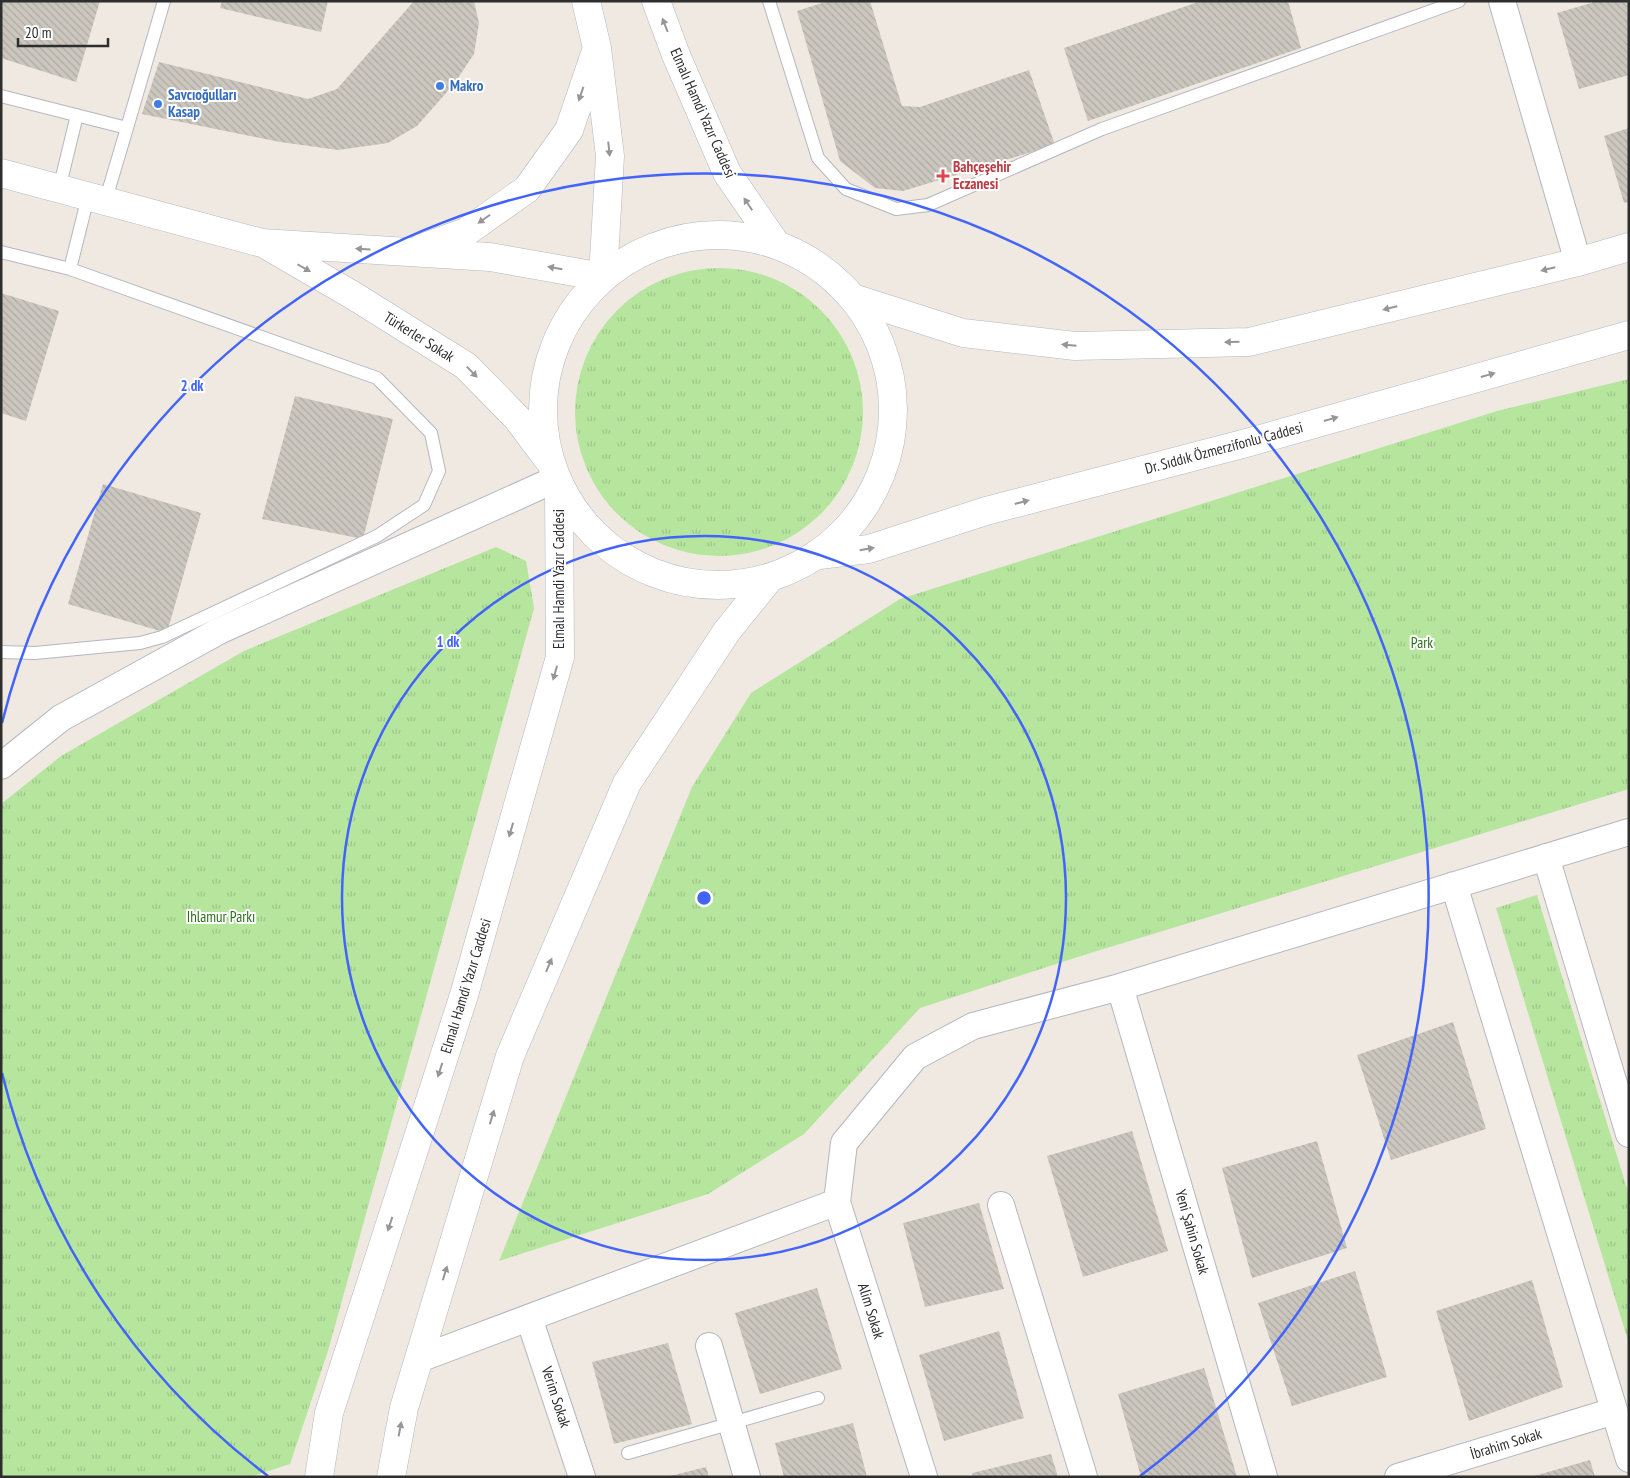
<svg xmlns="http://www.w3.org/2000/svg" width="1630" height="1478" viewBox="0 0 1630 1478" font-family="'PT Sans Narrow',sans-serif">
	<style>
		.grass { fill: url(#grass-tufts) }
		.building { fill: url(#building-back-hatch) }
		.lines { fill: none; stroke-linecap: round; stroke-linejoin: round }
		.lane-casing { stroke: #b4b7c1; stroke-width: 14 }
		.street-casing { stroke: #b4b7c1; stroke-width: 28 }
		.secondary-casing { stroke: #b4b7c1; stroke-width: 29 }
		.lane { stroke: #fff; stroke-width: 12 }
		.street { stroke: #fff; stroke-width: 26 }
		.secondary { stroke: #fff; stroke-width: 28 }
		.oneway { fill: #969696 }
		.ring { fill: none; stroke: #4264fb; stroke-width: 2.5 }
		.shop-dot { fill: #3f7fe0; stroke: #fff; stroke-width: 2 }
		.health-dot { fill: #e0444e; stroke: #fff; stroke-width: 2 }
		.labels { text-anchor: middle; stroke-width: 4; stroke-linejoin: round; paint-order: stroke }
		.shop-label { font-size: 15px; font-weight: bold; fill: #366cbe; stroke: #fff; text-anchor: start }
		.street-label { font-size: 15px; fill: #2e2e2e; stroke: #fff }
		.health-label { font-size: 15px; font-weight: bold; fill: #be3a42; stroke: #fff; text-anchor: start }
		.park-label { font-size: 15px; fill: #2c6e1b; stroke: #fff }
		.centre { fill: #4264fb; stroke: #fff; stroke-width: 2.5 }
		.ring-label { font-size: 15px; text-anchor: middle; font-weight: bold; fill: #4264fb; stroke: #fff; stroke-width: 4; stroke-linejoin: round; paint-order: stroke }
	</style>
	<defs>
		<pattern id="grass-tufts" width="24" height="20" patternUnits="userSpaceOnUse" patternTransform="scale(1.25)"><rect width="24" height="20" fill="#b6e59e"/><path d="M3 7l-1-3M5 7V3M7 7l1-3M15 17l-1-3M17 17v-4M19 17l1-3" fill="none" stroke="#9dc588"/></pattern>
		<pattern id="building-back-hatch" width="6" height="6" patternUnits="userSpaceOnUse" patternTransform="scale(1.25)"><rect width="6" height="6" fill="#cbc7bf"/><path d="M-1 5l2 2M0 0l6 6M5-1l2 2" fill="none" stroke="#afaba4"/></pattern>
	</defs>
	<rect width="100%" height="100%" fill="#efe9e1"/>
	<path class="grass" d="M575 412a144 144 0 1 1 288 0a144 144 0 1 1-288 0Z
		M1629,379V789L1087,954L920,1008L804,1134L708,1194L499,1261L692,787L751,693L900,599L1497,411Z
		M496,547L526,561L534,608L328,1351L290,1464L250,1477H1V804L61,756L244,651Z
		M1537,895L1629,1195V1344L1496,908Z"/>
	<path class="building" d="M1,1H100L76,82L1,58Z
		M222,1H328L321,32L220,8Z
		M414,1H474L479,23L474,54L454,84L417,126L388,143L338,150L280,142L142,114L159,62L308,99L337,89Z
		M828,1H870L902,106L920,107L1029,70L1055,145L903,191L875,188L840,161L797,11Z
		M1201,1H1288L1301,48L1088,121L1064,48Z
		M1598,1H1629V75L1579,89L1557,13Z
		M1629,128V202L1624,203L1604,136Z
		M1,293L59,311L26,421L1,413Z
		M295,396L393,419L363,539L262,519Z
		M103,484L201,513L167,633L68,604Z
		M1453,1022L1486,1129L1391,1160L1357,1055Z
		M1132,1131L1168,1251L1083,1277L1047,1156Z
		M1317,1141L1347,1248L1252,1278L1222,1168Z
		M979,1203L1004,1289L925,1307L903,1223Z
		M1355,1271L1387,1377L1292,1406L1258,1303Z
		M1532,1280L1563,1387L1469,1421L1436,1311Z
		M817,1288L842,1369L760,1394L735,1313Z
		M999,1331L1024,1418L944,1441L919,1355Z
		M668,1343L692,1424L614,1444L592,1362Z
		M1204,1368L1237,1477H1141L1118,1394Z
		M853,1423L867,1477H784L775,1443Z
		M1051,1454L1058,1477H973L972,1473Z
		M1590,1460L1595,1477H1535L1534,1476Z
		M706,1467L709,1477H670V1476Z"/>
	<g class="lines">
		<g class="lane-casing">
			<path id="lane" d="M769,1L818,158L846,189L896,209L928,205L1102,129L1459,1
				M1,96L127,128L164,1
				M59,189L77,115
				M105,202L127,128
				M1,252L70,269L377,378L431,433L439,471L424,505L377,536L162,637L140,643L35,653L1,652
				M70,269L88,197
				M628,1453L818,1398"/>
		</g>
		<g class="street-casing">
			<path id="street" d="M1502,1L1578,262
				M1,766L61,718L219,631L556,479
				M1546,857L1629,1134
				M1454,885L1629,1459
				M1120,987L1264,1477
				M1001,1205L1084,1477
				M529,1318L582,1477
				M709,1346L747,1477
				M419,1359L837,1202
				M924,1477L837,1202L844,1143L915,1057L973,1026L1120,987L1629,832
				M1398,1477L1614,1411"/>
		</g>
		<g class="secondary-casing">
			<path id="secondary" d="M586,1L597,48L610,156L603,277
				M656,1L676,55L727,173L776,244
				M1,173L262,243L490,257L603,277
				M543 410a175 175 0 1 1 350 0a175 175 0 1 1-350 0Z
				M268,246L354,296L466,366L517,418L547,458
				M422,248L466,232L527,189L569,130L597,48
				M853,298L963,333L1075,346L1249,342L1578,262L1629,247
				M819,555L869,549L986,511L1250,442L1629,335
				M319,1477L329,1413L464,995L560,657L559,485
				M391,1477L404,1408L510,1056L627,783L727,631L769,579"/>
		</g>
		<use href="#lane" class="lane"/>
		<use href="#street" class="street"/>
		<use href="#secondary" class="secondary"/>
	</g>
	<defs><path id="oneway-solid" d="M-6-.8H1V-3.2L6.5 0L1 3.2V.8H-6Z" transform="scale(1.25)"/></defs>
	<g class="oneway">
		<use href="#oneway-solid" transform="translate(665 25) rotate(-111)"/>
		<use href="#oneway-solid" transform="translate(581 94) rotate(109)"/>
		<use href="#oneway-solid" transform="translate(609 149) rotate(84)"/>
		<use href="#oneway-solid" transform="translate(748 204) rotate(-124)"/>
		<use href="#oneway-solid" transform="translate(484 219) rotate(145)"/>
		<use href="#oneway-solid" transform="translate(363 249) rotate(-177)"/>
		<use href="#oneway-solid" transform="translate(304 268) rotate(30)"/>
		<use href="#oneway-solid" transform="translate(555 268) rotate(-170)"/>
		<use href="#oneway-solid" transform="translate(1548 269) rotate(166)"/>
		<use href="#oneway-solid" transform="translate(1390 308) rotate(166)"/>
		<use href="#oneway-solid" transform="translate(1232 342) rotate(179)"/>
		<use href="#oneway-solid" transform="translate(1069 345) rotate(-175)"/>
		<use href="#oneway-solid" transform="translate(472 372) rotate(46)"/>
		<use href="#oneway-solid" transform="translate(1488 375) rotate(-16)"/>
		<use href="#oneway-solid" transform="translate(1331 419) rotate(-16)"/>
		<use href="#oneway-solid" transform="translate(1022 502) rotate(-15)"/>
		<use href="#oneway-solid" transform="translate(867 549) rotate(-10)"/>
		<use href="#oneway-solid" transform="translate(555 673) rotate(106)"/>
		<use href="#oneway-solid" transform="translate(511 830) rotate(106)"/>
		<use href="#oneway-solid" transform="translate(549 965) rotate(-67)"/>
		<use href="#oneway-solid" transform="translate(440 1070) rotate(108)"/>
		<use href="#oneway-solid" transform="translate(492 1117) rotate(-73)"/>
		<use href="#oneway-solid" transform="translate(390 1224) rotate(108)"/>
		<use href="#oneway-solid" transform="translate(445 1273) rotate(-73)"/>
		<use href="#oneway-solid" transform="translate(400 1429) rotate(-79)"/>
	</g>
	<g class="ring">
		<circle cx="704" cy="898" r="362"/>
		<path d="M268 1476A724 724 0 0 1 2 1073M2 723A724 724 0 1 1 1140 1476"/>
	</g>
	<g class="shop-dot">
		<circle cx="440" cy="86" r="5"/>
		<circle cx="158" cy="104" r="5"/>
	</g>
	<path class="health-dot" d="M940.5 168.5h5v5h5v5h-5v5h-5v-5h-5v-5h5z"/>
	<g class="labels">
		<g class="shop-label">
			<text x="450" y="91">Makro</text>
			<text x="168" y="100">Savcıoğulları<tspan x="168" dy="17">Kasap</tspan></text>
		</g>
		<g class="street-label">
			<text transform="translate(703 113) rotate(66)" y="5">Elmalı Hamdi Yazır Caddesi</text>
			<text transform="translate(419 337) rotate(32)" y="5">Türkerler Sokak</text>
			<text transform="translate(1224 448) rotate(-15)" y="5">Dr. Sıddık Özmerzifonlu Caddesi</text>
			<text transform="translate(559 579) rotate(-90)" y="5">Elmalı Hamdi Yazır Caddesi</text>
			<text transform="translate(466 986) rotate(-73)" y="5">Elmalı Hamdi Yazır Caddesi</text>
			<text transform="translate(1192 1232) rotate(74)" y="5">Yeni Şahin Sokak</text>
			<text transform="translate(871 1311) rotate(73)" y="5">Alim Sokak</text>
			<text transform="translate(556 1397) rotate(72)" y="5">Verim Sokak</text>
			<text transform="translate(1506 1444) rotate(-17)" y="5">İbrahim Sokak</text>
		</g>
		<g class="health-label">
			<text x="953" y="172">Bahçeşehir<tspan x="953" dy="17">Eczanesi</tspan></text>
		</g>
		<g class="park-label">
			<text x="1422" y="648">Park</text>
			<text x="221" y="922">Ihlamur Parkı</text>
		</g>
	</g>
	<circle cx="704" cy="898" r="8" class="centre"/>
	<g class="ring-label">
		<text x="192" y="391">2 dk</text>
		<text x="448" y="647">1 dk</text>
	</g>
	<rect width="1630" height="1478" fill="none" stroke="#2e2e2e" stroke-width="5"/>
	<path d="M18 38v8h90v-8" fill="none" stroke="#2e2e2e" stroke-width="2.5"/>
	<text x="25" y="38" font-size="15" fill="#2e2e2e" stroke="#ffffff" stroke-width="4" paint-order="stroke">20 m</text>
</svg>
